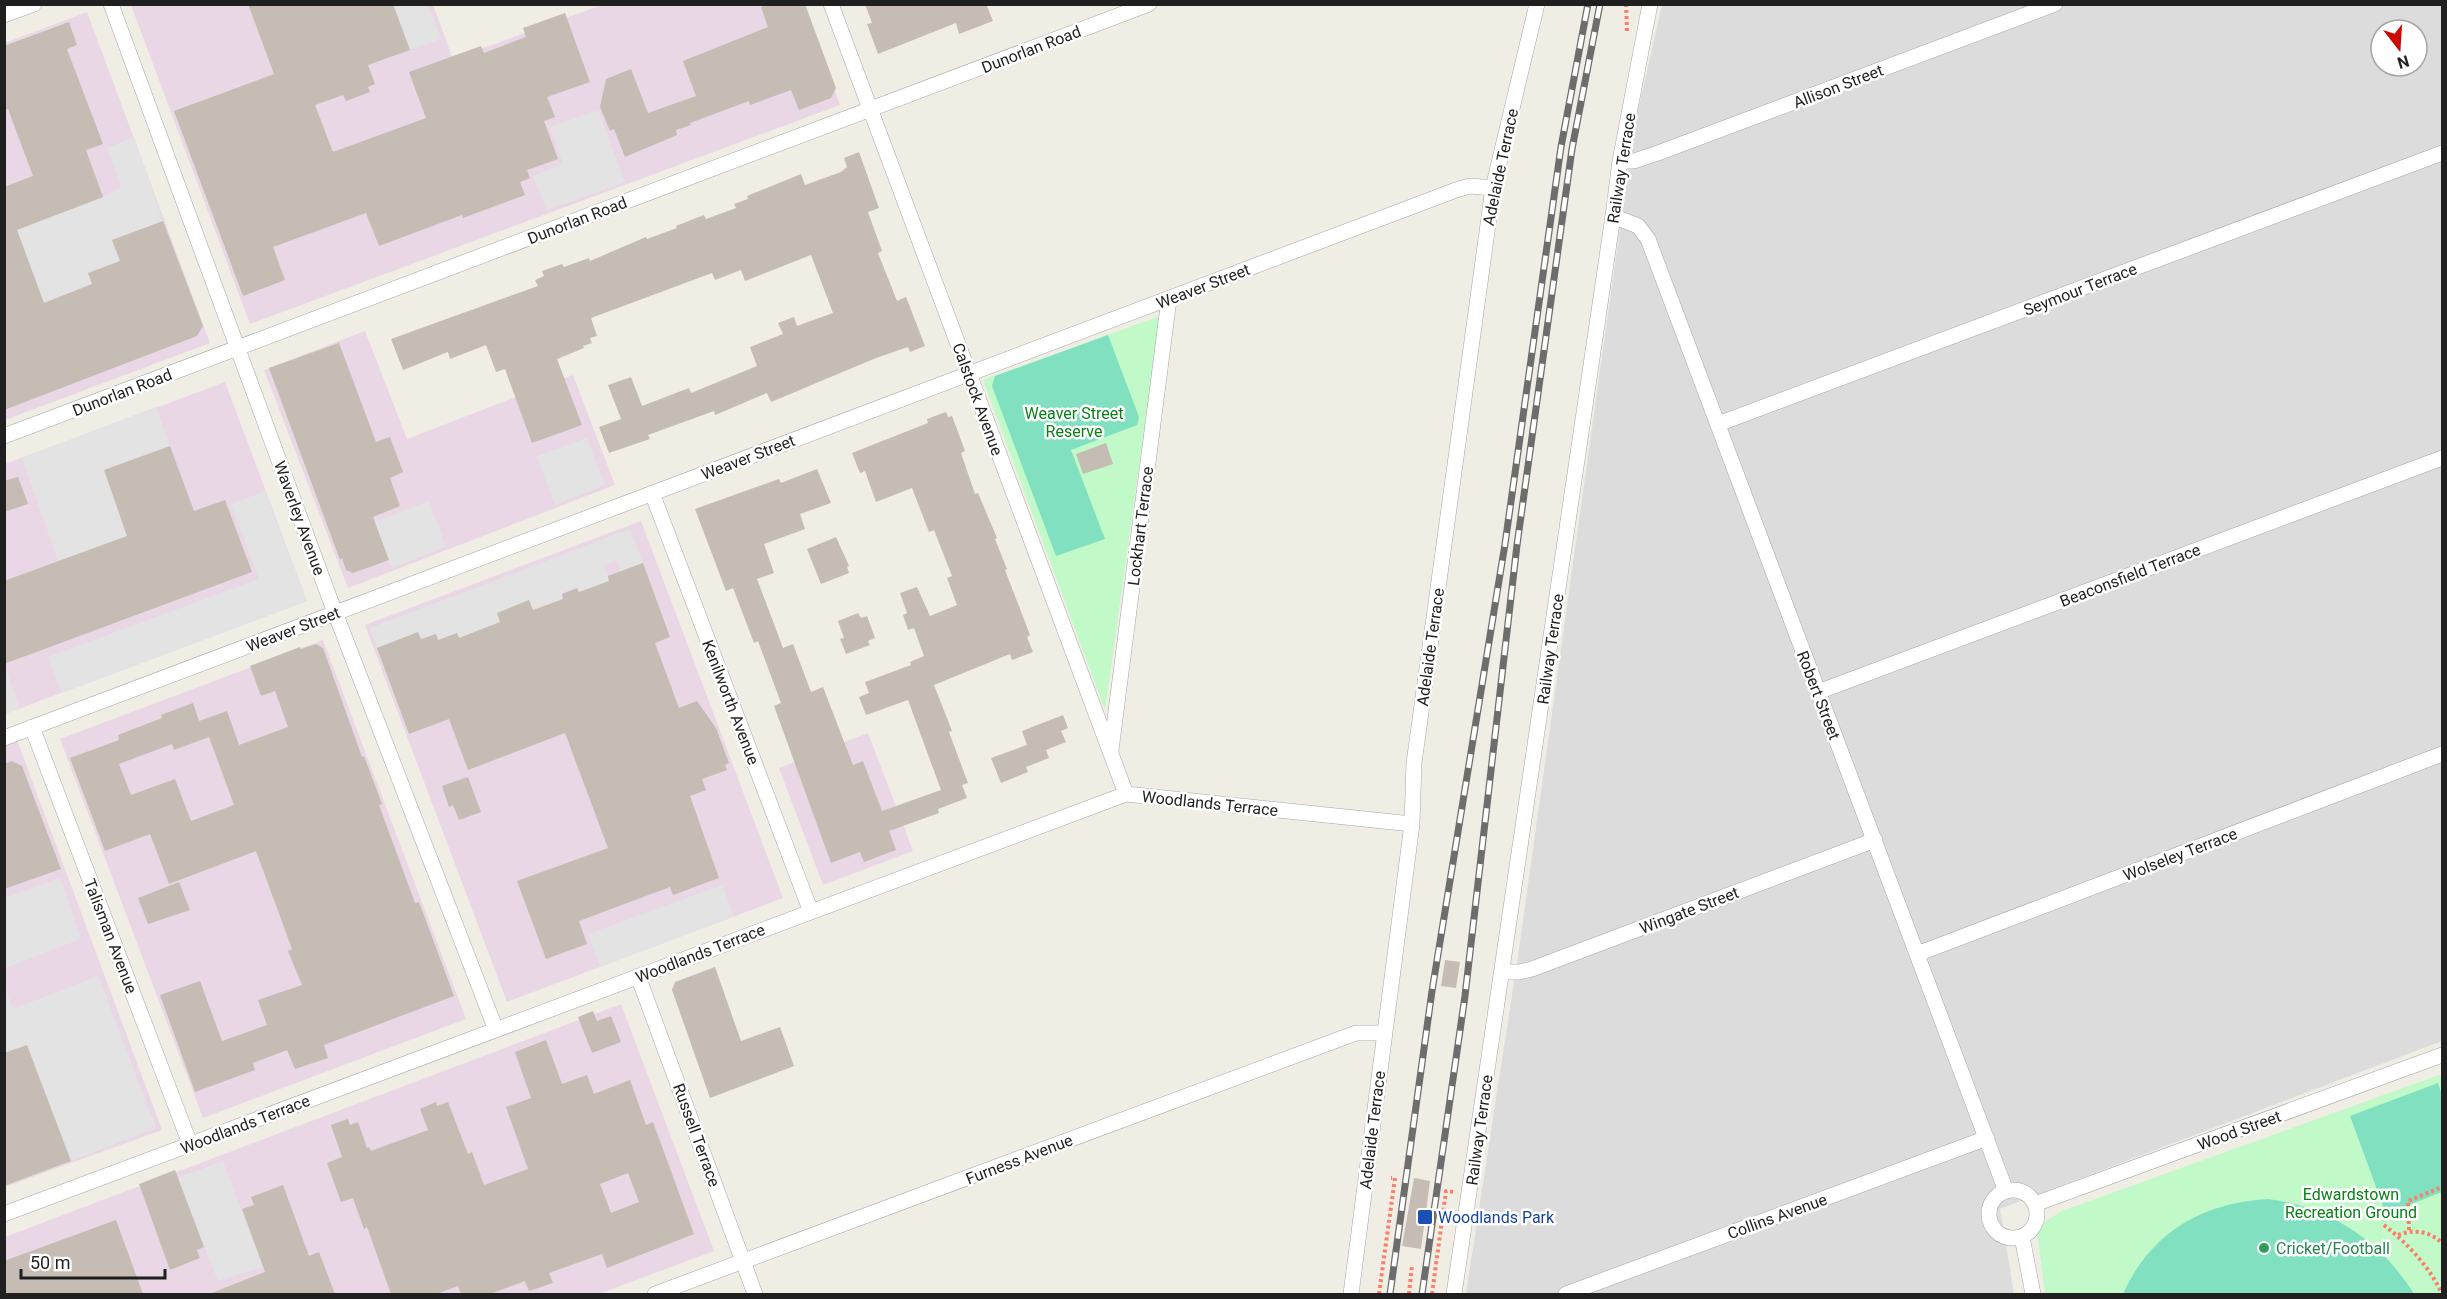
<svg xmlns="http://www.w3.org/2000/svg" width="2447" height="1299" viewBox="0 0 2447 1299" font-family="Roboto,sans-serif">
	<style>
		.residential { fill: #dddcdc; fill-rule: evenodd }
		.industrial { fill: #e9d7e5 }
		.park { fill: #c1fac8 }
		.pitch { fill: #81e0bf }
		.parking { fill: #e3e3e3 }
		.building { fill: #c5bcb4; fill-rule: evenodd }
		.lines { fill: none; stroke-linecap: round; stroke-linejoin: round }
		.street-casing { stroke: #a6a6a6; stroke-width: 16 }
		.path { stroke: #fc7e69; stroke-width: 4; stroke-dasharray: 3 3; stroke-linecap: butt }
		.street { stroke: #fff; stroke-width: 15 }
		.rail-casing { stroke: #6d6d6d; stroke-width: 7 }
		.rail { stroke: #fff; stroke-width: 4.5; stroke-dasharray: 14; stroke-linecap: butt }
		.transit-dot { fill: #1a4fb4; stroke: #fff; stroke-width: 2 }
		.leisure-dot { fill: #2e9e5b; stroke: #fff; stroke-width: 2 }
		.labels { text-anchor: middle; stroke-width: 5; stroke-linejoin: round; paint-order: stroke }
		.street-label { font-size: 16px; fill: #1f1f1f; stroke: #fff }
		.park-label { font-size: 16px; fill: #098018; stroke: #fff }
		.transit-label { font-size: 16px; fill: #164399; stroke: #fff; text-anchor: start }
		.leisure-label { font-size: 16px; fill: #27864d; stroke: #fff; text-anchor: start }
	</style>
	<rect width="100%" height="100%" fill="#f0ede5"/>
	<path class="residential" d="M1662,5H2442V1041L2000,1209L2014,1294H1466L1518,956L1634,128ZM2381,30H2417V66H2381Z"/>
	<path class="industrial" d="M131,5H433L453,59L602,5H803L840,105L250,324Z
		M87,12L210,343L5,420V43Z
		M365,331L407,439L573,375L615,485L348,588L264,370Z
		M225,382L307,601L5,714V464Z
		M641,521L783,898L507,1002L365,625Z
		M323,640L466,1019L203,1118L60,739Z
		M868,733L913,851L823,885L779,768Z
		M17,740L162,1130L5,1187L4,745Z
		M621,1004L714,1251L599,1294H5V1237Z"/>
	<path class="park" d="M1160,316L1105,710L983,380Z
		M2439,1075L2442,1077V1294H2045L2037,1232L2046,1221L2062,1211Z"/>
	<path class="pitch" d="M1108,335L1139,417L1137,425L1071,450L1105,539L1056,556L992,386L995,376Z
		M2438,1083L2442,1096V1192L2386,1214L2350,1116Z
		M2268,1199C2330,1207 2381,1241 2414,1294H2123C2151,1232 2202,1203 2268,1199Z"/>
	<path class="parking" d="M393,5H428L441,39L410,50Z
		M598,110L625,182L547,210L533,176L563,164L550,127Z
		M134,137L163,221L112,240L120,261L88,273L92,284L43,303L17,230L103,197L121,187L107,148Z
		M156,407L170,446L104,470L127,536L58,561L22,458Z
		M587,438L605,485L555,505L537,456Z
		M265,491L307,601L62,693L48,657L259,579L231,504Z
		M429,501L446,547L392,568L374,522Z
		M630,529L643,563L621,571L617,560L604,565L609,581L579,592L577,588L562,593L563,599L533,610L529,601L497,613L500,622L443,644L422,642L418,633L377,648L370,628Z
		M5,666L20,709L5,714H4Z
		M60,878L81,939L5,968V898Z
		M722,885L734,916L600,967L588,934Z
		M98,976L156,1128L71,1161L27,1045L5,1053L4,985L13,1009Z
		M223,1161L263,1267L218,1281L178,1178Z"/>
	<path class="building" d="M248,4H393L410,50L368,65L375,84L368,87L370,92L346,101L343,95L315,105L333,152L426,118L409,72L481,46L484,53L526,37L523,28L565,13L590,82L547,97L555,117L544,121L558,159L527,170L530,178L520,182L525,195L463,218L462,215L379,246L366,213L273,247L285,280L243,296L174,111L274,74Z
		M769,4H805L836,88L831,98L799,110L791,90L750,105L749,101L690,123L691,125L676,130L677,135L625,157L614,129L610,131L600,107L606,79L631,69L648,113L696,96L683,61L768,27L761,7Z
		M865,4H986L993,21L959,34L956,23L878,54L867,24L872,23Z
		M69,22L77,45L67,49L103,144L86,150L103,197L17,230L44,303L92,284L88,273L120,261L112,240L163,221L203,326L197,336L4,410V187L33,176L8,109L4,110V46Z
		M859,152L879,208L868,212L882,251L878,253L897,301L906,297L925,346L910,352L908,347L876,358L771,402L767,393L715,415L714,411L648,435L650,439L609,453L599,427L621,419L608,385L631,377L642,406L689,388L691,393L757,366L750,347L783,334L778,323L794,317L797,326L833,313L811,255L745,281L741,270L715,280L712,273L591,318L597,336L590,338L592,343L583,346L584,348L557,359L582,425L532,443L505,369L496,372L486,345L450,359L448,352L403,370L391,339L538,286L535,280L544,276L542,271L562,264L564,267L589,258L590,261L646,237L647,239L677,228L676,226L704,215L706,219L736,208L734,204L748,199L747,196L801,174L805,185L841,172L847,167L844,158Z
		M339,343L376,442L390,437L403,472L390,478L400,506L373,517L389,560L353,573L346,570L342,558L340,560L269,368Z
		M946,412L948,417L952,416L965,451L961,453L975,494L978,493L997,538L995,539L1007,569L1005,570L1030,635L1027,637L1033,652L1012,660L1010,654L934,685L952,731L949,732L968,783L962,785L967,798L938,809L939,813L889,831L896,850L864,862L860,852L831,863L774,706L781,703L758,641L754,643L733,588L726,591L695,509L779,479L781,483L817,469L831,503L800,514L805,529L764,544L774,573L757,579L783,648L793,644L811,692L823,687L853,765L863,761L882,811L941,790L908,700L866,715L859,697L869,693L865,682L911,665L910,662L924,656L914,628L908,630L903,615L907,613L900,593L917,587L930,616L957,605L947,578L952,576L934,530L929,532L912,488L876,502L865,471L860,473L852,453L928,423L927,419Z
		M1106,443L1113,464L1083,474L1076,454Z
		M170,446L194,511L225,500L252,572L4,664V581L127,536L104,470Z
		M18,477L28,504L4,512V481Z
		M836,537L849,566L847,567L849,573L821,584L807,549Z
		M643,563L670,637L655,643L679,708L697,701L716,728L729,763L725,765L727,770L702,779L706,790L690,796L719,878L673,895L670,887L579,921L587,944L546,959L517,881L608,848L565,733L468,770L449,719L409,734L377,648L418,632L421,639L436,634L438,640L457,633L459,638L500,622L497,613L529,600L533,610L563,599L562,594L577,588L579,592L609,581L608,576Z
		M858,613L861,618L867,616L875,638L868,641L870,645L846,654L840,639L844,638L838,621Z
		M316,644L323,648L362,757L364,756L382,804L379,805L415,903L419,902L454,996L324,1045L328,1058L295,1069L287,1050L253,1063L255,1070L195,1092L160,995L200,981L222,1041L267,1025L258,1000L302,985L288,951L292,949L256,851L169,884L150,834L105,851L70,758L119,740L118,735L162,718L161,715L193,703L199,721L227,711L239,745L288,727L275,691L261,696L250,666L300,647L301,649ZM209,737L234,805L191,821L175,779L131,795L119,764L172,744L174,750Z
		M1063,715L1068,728L1061,731L1066,742L1046,750L1049,758L1026,767L1028,772L1001,783L991,758L1027,745L1022,731Z
		M12,761L22,766L61,869L4,889V764Z
		M468,777L481,812L459,820L453,805L449,807L442,786Z
		M179,882L190,910L148,924L138,898Z
		M1445,960L1460,962L1456,988L1441,986Z
		M715,967L741,1041L780,1027L794,1066L710,1098L672,990L675,982Z
		M593,1011L597,1021L611,1016L621,1042L592,1053L578,1017Z
		M546,1040L562,1084L587,1075L594,1094L630,1080L646,1125L653,1122L694,1234L607,1268L602,1254L549,1273L553,1283L529,1291L525,1281L490,1294H461L458,1286L436,1294H391L367,1227L364,1229L353,1198L341,1202L327,1163L342,1157L331,1125L348,1119L350,1125L358,1122L367,1148L369,1147L371,1151L428,1130L420,1109L436,1102L437,1106L448,1102L468,1154L472,1152L484,1185L528,1169L506,1107L531,1098L515,1052ZM628,1173L639,1202L611,1213L600,1184Z
		M27,1045L71,1161L4,1186V1053Z
		M175,1170L204,1247L197,1250L200,1258L170,1270L139,1184Z
		M1414,1178L1430,1181L1421,1249L1402,1246Z
		M283,1185L309,1256L319,1252L335,1294H209L265,1272L242,1209L254,1205L251,1197Z
		M116,1220L143,1294H4V1261Z"/>
	<g class="lines">
		<g class="street-casing">
			<path id="street" d="M111,4L331,602L496,1030
				M831,4L1126,794
				M4,15L34,4
				M1620,161H1634L1658,153L2055,4
				M1613,216L1638,226L1648,239L2006,1191
				M1718,424L2442,153
				M4,436L1149,4
				M652,493L811,912
				M1818,692L2442,458
				M32,727L190,1144
				M4,738L1456,190L1470,186L1493,188
				M1111,750L1169,299
				M1917,954L2442,754
				M1502,972H1519L1532,969L1875,840
				M638,976L755,1294
				M1989 1214a24 24 0 1 1 48 0a24 24 0 1 1-48 0Z
				M2035,1204L2442,1055
				M4,1214L1126,794L1412,824
				M2022,1237L2033,1294
				M655,1294L1356,1033H1385
				M1351,1294L1412,824L1414,763L1493,188L1537,4
				M1454,1294L1613,216L1620,161L1650,4
				M1566,1294L1987,1138"/>
		</g>
		<path class="path" d="M1626,4L1627,31
			M2384,1225C2407,1243 2430,1267 2442,1294
			M2409,1230L2408,1201L2442,1187
			M2398,1235C2413,1229 2430,1231 2442,1243
			M1379,1294L1395,1178H1391
			M1409,1294L1412,1265
			M1432,1294L1446,1191L1454,1192"/>
		<use href="#street" class="street"/>
		<g class="rail-casing">
			<path id="rail" d="M1390,1294L1432,991L1505,544L1561,147L1588,4
				M1422,1294L1465,996L1517,545L1572,149L1600,4"/>
		</g>
		<use href="#rail" class="rail"/>
	</g>
	<rect class="transit-dot" x="1417" y="1209" width="16" height="16" rx="3"/>
	<circle class="leisure-dot" cx="2264" cy="1248" r="6"/>
	<g class="labels">
		<g class="street-label">
			<text transform="translate(1031 49) rotate(-21)" y="6">Dunorlan Road</text>
			<text transform="translate(1838 86) rotate(-21)" y="6">Allison Street</text>
			<text transform="translate(1500 167) rotate(-78)" y="6">Adelaide Terrace</text>
			<text transform="translate(1621 168) rotate(-81)" y="6">Railway Terrace</text>
			<text transform="translate(577 220) rotate(-21)" y="6">Dunorlan Road</text>
			<text transform="translate(1203 286) rotate(-21)" y="6">Weaver Street</text>
			<text transform="translate(2080 289) rotate(-21)" y="6">Seymour Terrace</text>
			<text transform="translate(122 392) rotate(-21)" y="6">Dunorlan Road</text>
			<text transform="translate(978 399) rotate(70)" y="6">Calstock Avenue</text>
			<text transform="translate(748 457) rotate(-21)" y="6">Weaver Street</text>
			<text transform="translate(300 518) rotate(70)" y="6">Waverley Avenue</text>
			<text transform="translate(1140 526) rotate(-83)" y="6">Lockhart Terrace</text>
			<text transform="translate(2130 575) rotate(-21)" y="6">Beaconsfield Terrace</text>
			<text transform="translate(293 629) rotate(-21)" y="6">Weaver Street</text>
			<text transform="translate(1430 647) rotate(-82)" y="6">Adelaide Terrace</text>
			<text transform="translate(1550 649) rotate(-82)" y="6">Railway Terrace</text>
			<text transform="translate(1819 695) rotate(69)" y="6">Robert Street</text>
			<text transform="translate(731 702) rotate(69)" y="6">Kenilworth Avenue</text>
			<text transform="translate(1210 803) rotate(6)" y="6">Woodlands Terrace</text>
			<text transform="translate(2180 854) rotate(-21)" y="6">Wolseley Terrace</text>
			<text transform="translate(1689 910) rotate(-21)" y="6">Wingate Street</text>
			<text transform="translate(111 936) rotate(69)" y="6">Talisman Avenue</text>
			<text transform="translate(700 953) rotate(-21)" y="6">Woodlands Terrace</text>
			<text transform="translate(245 1124) rotate(-21)" y="6">Woodlands Terrace</text>
			<text transform="translate(1372 1130) rotate(-83)" y="6">Adelaide Terrace</text>
			<text transform="translate(1479 1130) rotate(-82)" y="6">Railway Terrace</text>
			<text transform="translate(2239 1130) rotate(-20)" y="6">Wood Street</text>
			<text transform="translate(697 1135) rotate(70)" y="6">Russell Terrace</text>
			<text transform="translate(1019 1159) rotate(-21)" y="6">Furness Avenue</text>
			<text transform="translate(1777 1216) rotate(-20)" y="6">Collins Avenue</text>
		</g>
		<g class="park-label">
			<text x="1074" y="419">Weaver Street<tspan x="1074" dy="18">Reserve</tspan></text>
			<text x="2351" y="1200">Edwardstown<tspan x="2351" dy="18">Recreation Ground</tspan></text>
		</g>
		<g class="transit-label">
			<text x="1438" y="1223">Woodlands Park</text>
		</g>
		<g class="leisure-label">
			<text x="2276" y="1254">Cricket/Football</text>
		</g>
	</g>
	<rect width="2447" height="1299" fill="none" stroke="#1f1f1f" stroke-width="12"/>
	<g transform="translate(2399 48) rotate(163)"><circle r="28" fill="#ffffff" stroke="#a5a5a5" stroke-width="1.5"/>
	<path d="M0-4.5L10 22L0 15L-10 22Z" fill="#ce0700"/>
	<text y="-9" font-size="16" font-weight="bold" text-anchor="middle" fill="#1f1f1f">N</text>
	</g>
	<path d="M21 1269v9h144v-9" fill="none" stroke="#1f1f1f" stroke-width="3"/>
	<text x="30" y="1269" font-size="18" fill="#1f1f1f" stroke="#ffffff" stroke-width="4.5" paint-order="stroke">50 m</text>
</svg>
